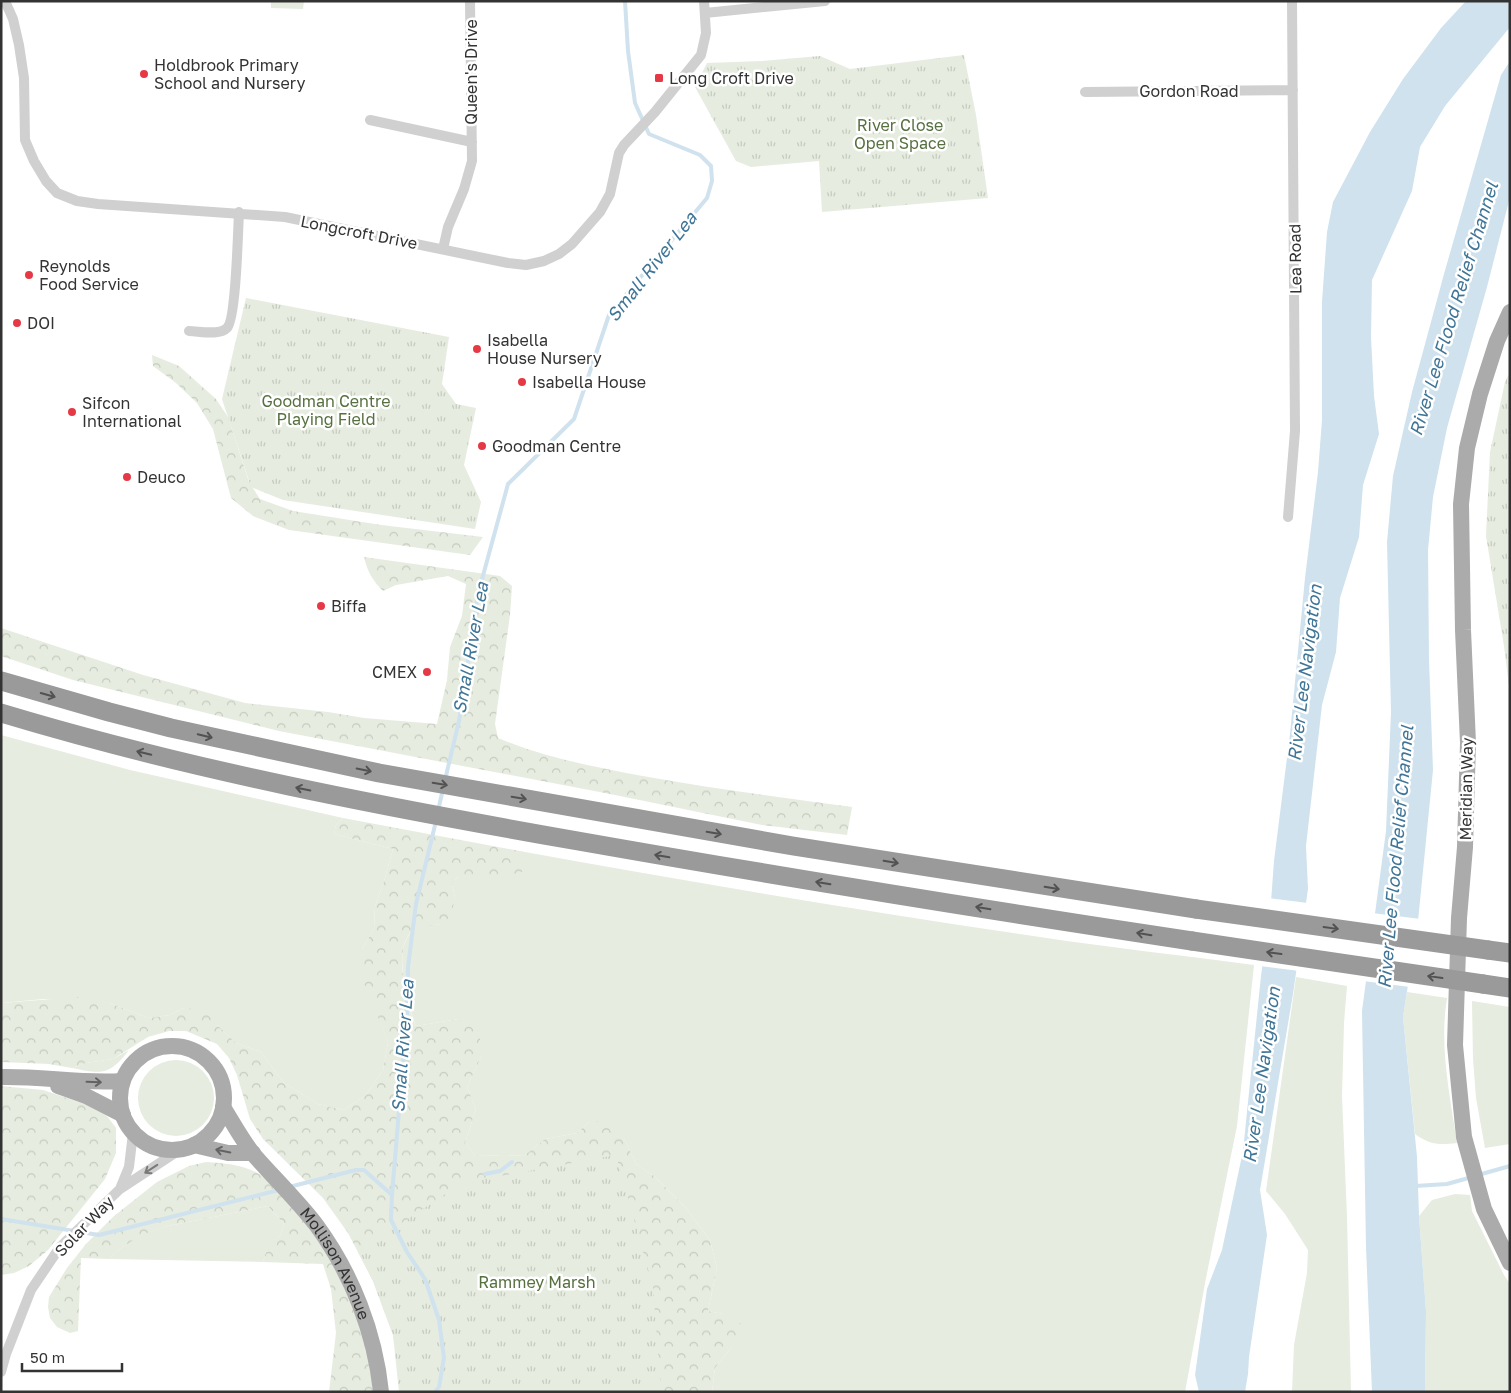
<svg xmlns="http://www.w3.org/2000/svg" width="1511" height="1393" viewBox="0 0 1511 1393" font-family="'Golos Text',sans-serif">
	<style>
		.green { fill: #e6ecdf }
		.forest { fill: url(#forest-crowns) }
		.park { fill: url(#park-tufts) }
		.water { fill: #cfe2ee }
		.pier { fill: #fff }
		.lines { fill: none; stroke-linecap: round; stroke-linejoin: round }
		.stream { stroke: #cfe2ee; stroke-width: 4 }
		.minor { stroke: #d0d0d0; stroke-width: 10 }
		.primary { stroke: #ababab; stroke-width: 16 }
		.motorway { stroke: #9a9a9a; stroke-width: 19 }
		.motorway-bridge { stroke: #9a9a9a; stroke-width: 19 }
		.oneway { stroke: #525252 }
		.oneway2 { stroke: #636363 }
		.oneway3 { stroke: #7a7a7a }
		.poi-dot { fill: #e63946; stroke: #fff; stroke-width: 2 }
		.labels { text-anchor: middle; stroke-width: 5; stroke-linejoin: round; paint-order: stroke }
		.poi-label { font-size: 16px; fill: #333; stroke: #fff; text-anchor: start }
		.street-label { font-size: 16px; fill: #333; stroke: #fff }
		.park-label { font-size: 16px; fill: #56703f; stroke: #fff }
		.water-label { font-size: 18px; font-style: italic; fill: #3f7597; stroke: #fff }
	</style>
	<defs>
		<pattern id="forest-crowns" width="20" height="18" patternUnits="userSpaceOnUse" patternTransform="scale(1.25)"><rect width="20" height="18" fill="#e6ecdf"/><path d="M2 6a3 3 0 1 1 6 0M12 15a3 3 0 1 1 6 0" fill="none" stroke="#c6cbc0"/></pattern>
		<pattern id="park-tufts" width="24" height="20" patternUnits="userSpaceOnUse" patternTransform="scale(1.25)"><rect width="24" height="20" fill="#e6ecdf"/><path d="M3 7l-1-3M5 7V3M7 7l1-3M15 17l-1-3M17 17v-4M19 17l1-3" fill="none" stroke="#c6cbc0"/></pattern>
	</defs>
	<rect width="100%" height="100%" fill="#fff"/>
	<path class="green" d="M271,1H304L303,9L271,8Z
		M1,735L130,770L343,818L336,825L334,834L393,849L384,881L375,906L374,929L362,949L378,1016L388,1042L383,1070L366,1095L344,1110L318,1104L284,1083L261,1052L236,1043L217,1025L184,1008L170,1015L148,1018L110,1003L44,999L1,1003Z
		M525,852C696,883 868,912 1040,937C1111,948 1182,955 1254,965L1237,1126L1206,1278L1185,1392H712L715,1368L732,1347L724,1314L708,1311L717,1268L710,1240L685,1207L654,1176L636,1164L624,1138L589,1122L577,1133L545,1139L525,1155L504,1156L475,1155L465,1143L476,1109L467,1087L482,1055L458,1019L416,1026C407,1004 400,973 403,949C404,942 410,934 413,927L442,924L455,898L452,883L458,877L472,876L525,865Z
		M1296,977L1347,986L1344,1023L1342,1096L1347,1217L1351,1392H1292L1294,1345L1307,1273L1308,1250L1285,1214L1266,1191Z
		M1407,992L1447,998C1439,1046 1450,1096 1457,1143C1439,1145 1430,1145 1415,1134L1403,1017Z
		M1472,1001L1510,1007V1144L1485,1148L1476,1098L1473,1059Z
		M129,1050C109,1076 102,1074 72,1068L86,1063L113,1059Z
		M138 1098a38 38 0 1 1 76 0a38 38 0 1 1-76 0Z
		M1455,1194L1470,1195L1472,1211L1504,1275L1510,1284V1392H1425L1426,1311L1419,1216L1432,1200Z
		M268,1206L284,1224L280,1236L269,1243L263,1262L109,1259L120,1249L140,1235L168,1226Z"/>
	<path class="forest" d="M152,355L179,366L216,399L228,417L249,482L260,499L293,511L381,525L483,537L470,555L289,530L253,516L231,498L213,429L197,403L176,383L153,366Z
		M364,557L500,576L512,586L510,615L495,724L498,738C543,757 590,766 637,775C708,788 780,797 852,807L847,835L762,825L610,794L279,731L73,680L1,656V628L143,675L245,703L328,712L364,718L437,724L447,680L450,647L462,616L466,584L448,576L396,585L383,591C373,581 367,571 364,557Z
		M343,818L525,852V865L522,872L505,876L458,877L452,883L455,898L451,916L442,924L413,928C409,934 404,942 403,949C400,974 406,1004 416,1026L458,1019L479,1032L482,1055L467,1087L476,1109L465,1143L475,1155L504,1156L525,1155L545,1139L577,1133L589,1122L607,1120L624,1138L636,1164L654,1176L685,1207L710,1240L717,1268L708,1311L724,1314L743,1325L732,1347L715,1368L712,1392H629L403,1386L393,1335L373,1281L348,1233L323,1198L263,1139L250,1119L237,1075L229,1058L217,1044L186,1031H169L148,1037L113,1059L86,1063L72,1068L49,1064L1,1062V1003L78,997L110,1003L148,1018L170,1015L184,1008L208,1010L217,1025L236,1043L261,1052L284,1083L318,1104L344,1110L366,1095L383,1070L388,1042L362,978V949L374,929L375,906L384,881L393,849L334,834L336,825Z
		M1,1086L43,1090L91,1106L107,1116L116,1128V1153L105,1179L48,1250L29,1266L14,1273L1,1275Z
		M206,1162C226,1163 244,1165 261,1175C270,1181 278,1192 285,1200C334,1252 368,1321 373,1392H329L336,1333L331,1289L323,1264L263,1262L269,1242L280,1236L284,1224L268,1206L168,1226L141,1235L120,1249L109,1259L81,1258L78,1331L70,1333L57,1327L50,1318L48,1307L49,1297L67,1268L86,1244L114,1216L157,1182L189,1166Z"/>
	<path class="park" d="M964,55L976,115L988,198L822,212L819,161L751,167L736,161L695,87L707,63L762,61L820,56L850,69Z
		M246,298L449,337L442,384L456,404L476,408L464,465L481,502L475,529L283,500L251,487L222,399Z
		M1510,372V694L1504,646L1486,536L1490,452L1505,382Z
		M616,1155L653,1287L661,1392H399L393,1335L373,1281L358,1252L462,1183Z"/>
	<path class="water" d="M1466,1H1510V27L1445,106L1420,147L1412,191L1372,280L1371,337L1374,396L1379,434L1363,485L1359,537L1340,598L1336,652L1322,705L1306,846L1308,889L1293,994L1260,1190L1267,1235L1249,1357L1248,1374L1245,1392H1199L1195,1375L1207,1289L1222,1250L1243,1151L1261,976L1271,902L1274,861L1290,734L1305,578L1318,472L1322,420V302L1327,232L1333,202L1370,132L1403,79L1441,28Z
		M1510,61V197L1487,287L1447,428L1433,497L1428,550L1429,660L1433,770L1418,921L1403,1017L1417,1157L1419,1216L1426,1311L1425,1392H1372L1366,1247L1362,1011L1386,831L1391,712L1387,542L1393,476L1412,392L1444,274L1501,75Z"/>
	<path class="pier" d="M1269,898L1308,903L1299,971L1260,966Z
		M1372,913L1421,919L1410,987L1363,981Z"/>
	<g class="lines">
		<path class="stream" d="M445,780L459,721L478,594L508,484L574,419L609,315L707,198L712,181L711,166L700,155L649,134L635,103L628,51L625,1
			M438,811L443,789
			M485,1174L500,1171L512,1162
			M1478,1175L1510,1166
			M1415,1186L1447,1184L1472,1177
			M289,1187L356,1170H364L392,1195
			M1,1219L99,1235L279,1190
			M435,1392L439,1387L444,1358L439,1320L425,1279L407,1252L391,1220L392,1195L407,1014L408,967L416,904L436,821"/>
		<path class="minor" d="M5,1L13,19L19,45L24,78L25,140L34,161L46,181L57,193L77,201L98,204L285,217L508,263L526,265L544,261L559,254L572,244L600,212L610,194L619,153L624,145L655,112L701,55L706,33L704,1
			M705,13L825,1
			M1085,92L1293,90
			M370,120L472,142
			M443,249L448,227L464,189L472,161L470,1
			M189,331C199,331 219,336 227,328C236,320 238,230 239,212
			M1288,517L1295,431L1292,1
			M120,1189L129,1167L133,1133
			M1,1372L6,1354L31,1290L60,1247L120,1189L181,1149"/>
		<g class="primary">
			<path d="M1510,312L1497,341L1480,394L1467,448L1461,504L1463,630L1468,743L1465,847L1459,918L1455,1045L1464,1137L1484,1209L1510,1263"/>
			<circle cx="172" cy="1098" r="52"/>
			<path d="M1,1077C42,1076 82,1084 122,1081"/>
			<path d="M58,1086L86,1096L123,1115"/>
			<path id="s1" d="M223,1107C233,1123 242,1140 254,1155C275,1179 298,1201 317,1226C352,1274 375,1333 381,1392"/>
			<path d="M194,1145L228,1153H253"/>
		</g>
		<path class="motorway" d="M1,681L109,712L171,728L379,773L793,846L1196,909
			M1,713C190,770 384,807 578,841C782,877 987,910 1192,941
			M1488,950L1510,953
			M1483,984L1510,988"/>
		<path class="motorway-bridge" d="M1196,909L1488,950
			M1192,941L1483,984"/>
	</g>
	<defs><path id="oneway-shaft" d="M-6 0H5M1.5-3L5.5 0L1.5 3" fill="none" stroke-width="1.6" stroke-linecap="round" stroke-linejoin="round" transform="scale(1.25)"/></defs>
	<g class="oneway">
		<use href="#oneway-shaft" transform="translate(48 695) rotate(16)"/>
		<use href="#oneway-shaft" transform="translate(205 736) rotate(13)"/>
		<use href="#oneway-shaft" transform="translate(144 753) rotate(-166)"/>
		<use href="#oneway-shaft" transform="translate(364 770) rotate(11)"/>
		<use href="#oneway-shaft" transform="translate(440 784) rotate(10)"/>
		<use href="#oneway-shaft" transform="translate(303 789) rotate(-168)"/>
		<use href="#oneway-shaft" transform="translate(519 798) rotate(10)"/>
		<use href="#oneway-shaft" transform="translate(714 833) rotate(10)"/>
		<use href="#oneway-shaft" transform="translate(662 856) rotate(-170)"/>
		<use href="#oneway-shaft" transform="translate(891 862) rotate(9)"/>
		<use href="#oneway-shaft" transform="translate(823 883) rotate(-171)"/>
		<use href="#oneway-shaft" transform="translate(1052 888) rotate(9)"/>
		<use href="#oneway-shaft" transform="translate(983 908) rotate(-171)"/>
		<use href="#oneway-shaft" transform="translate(1331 928) rotate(8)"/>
		<use href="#oneway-shaft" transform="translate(1144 934) rotate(-171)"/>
		<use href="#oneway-shaft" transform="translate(1274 953) rotate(-172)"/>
		<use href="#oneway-shaft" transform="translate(1435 977) rotate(-172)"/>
	</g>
	<g class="oneway2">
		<use href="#oneway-shaft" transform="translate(94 1082) rotate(2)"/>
		<use href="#oneway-shaft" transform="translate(223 1151) rotate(-169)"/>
	</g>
	<use class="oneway3" href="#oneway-shaft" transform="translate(151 1169) rotate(147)"/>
	<g class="poi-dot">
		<circle cx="144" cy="74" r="5"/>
		<rect x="654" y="73" width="10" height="10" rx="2.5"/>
		<circle cx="29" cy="275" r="5"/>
		<circle cx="17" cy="323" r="5"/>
		<circle cx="477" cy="349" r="5"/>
		<circle cx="522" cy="382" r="5"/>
		<circle cx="72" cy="412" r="5"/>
		<circle cx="482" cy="446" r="5"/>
		<circle cx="127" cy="477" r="5"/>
		<circle cx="321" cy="606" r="5"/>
		<circle cx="427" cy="672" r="5"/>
	</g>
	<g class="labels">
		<g class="poi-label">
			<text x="154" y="71">Holdbrook Primary<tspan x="154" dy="18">School and Nursery</tspan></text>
			<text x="669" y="84">Long Croft Drive</text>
			<text x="39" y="272">Reynolds<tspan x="39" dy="18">Food Service</tspan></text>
			<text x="27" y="329">DOI</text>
			<text x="487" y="346">Isabella<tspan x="487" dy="18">House Nursery</tspan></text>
			<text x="532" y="388">Isabella House</text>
			<text x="82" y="409">Sifcon<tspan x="82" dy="18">International</tspan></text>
			<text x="492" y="452">Goodman Centre</text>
			<text x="137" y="483">Deuco</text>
			<text x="331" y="612">Biffa</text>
			<text x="417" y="678" text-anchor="end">CMEX</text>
		</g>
		<g class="street-label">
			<text transform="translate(471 72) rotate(-90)" y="6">Queen's Drive</text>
			<text x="1189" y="97">Gordon Road</text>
			<text transform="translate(359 232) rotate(11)" y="6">Longcroft Drive</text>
			<text transform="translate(1295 259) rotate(-91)" y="6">Lea Road</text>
			<text transform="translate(1466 789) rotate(-89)" y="6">Meridian Way</text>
			<text transform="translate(84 1226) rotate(-46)" y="6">Solar Way</text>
			<text dy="6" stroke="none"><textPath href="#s1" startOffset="194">Mollison Avenue</textPath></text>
		</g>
		<g class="park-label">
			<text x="900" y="131">River Close<tspan x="900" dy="18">Open Space</tspan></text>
			<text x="326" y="407">Goodman Centre<tspan x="326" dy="18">Playing Field</tspan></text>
			<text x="537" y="1288">Rammey Marsh</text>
		</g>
		<g class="water-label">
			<text transform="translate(652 267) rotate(-52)" y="6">Small River Lea</text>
			<text transform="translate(1454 309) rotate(-73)" y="6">River Lee Flood Relief Channel</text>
			<text transform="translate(471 648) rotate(-80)" y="6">Small River Lea</text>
			<text transform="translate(1305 673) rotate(-83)" y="6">River Lee Navigation</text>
			<text transform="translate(1396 857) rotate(-85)" y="6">River Lee Flood Relief Channel</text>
			<text transform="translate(403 1046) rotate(-86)" y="6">Small River Lea</text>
			<text transform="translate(1262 1075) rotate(-82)" y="6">River Lee Navigation</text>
		</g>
	</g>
	<rect width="1511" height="1393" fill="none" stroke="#333333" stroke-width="5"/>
	<path d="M22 1363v8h100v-8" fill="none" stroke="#333333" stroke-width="2.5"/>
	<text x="30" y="1363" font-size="15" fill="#333333" stroke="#ffffff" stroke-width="4" paint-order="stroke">50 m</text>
</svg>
